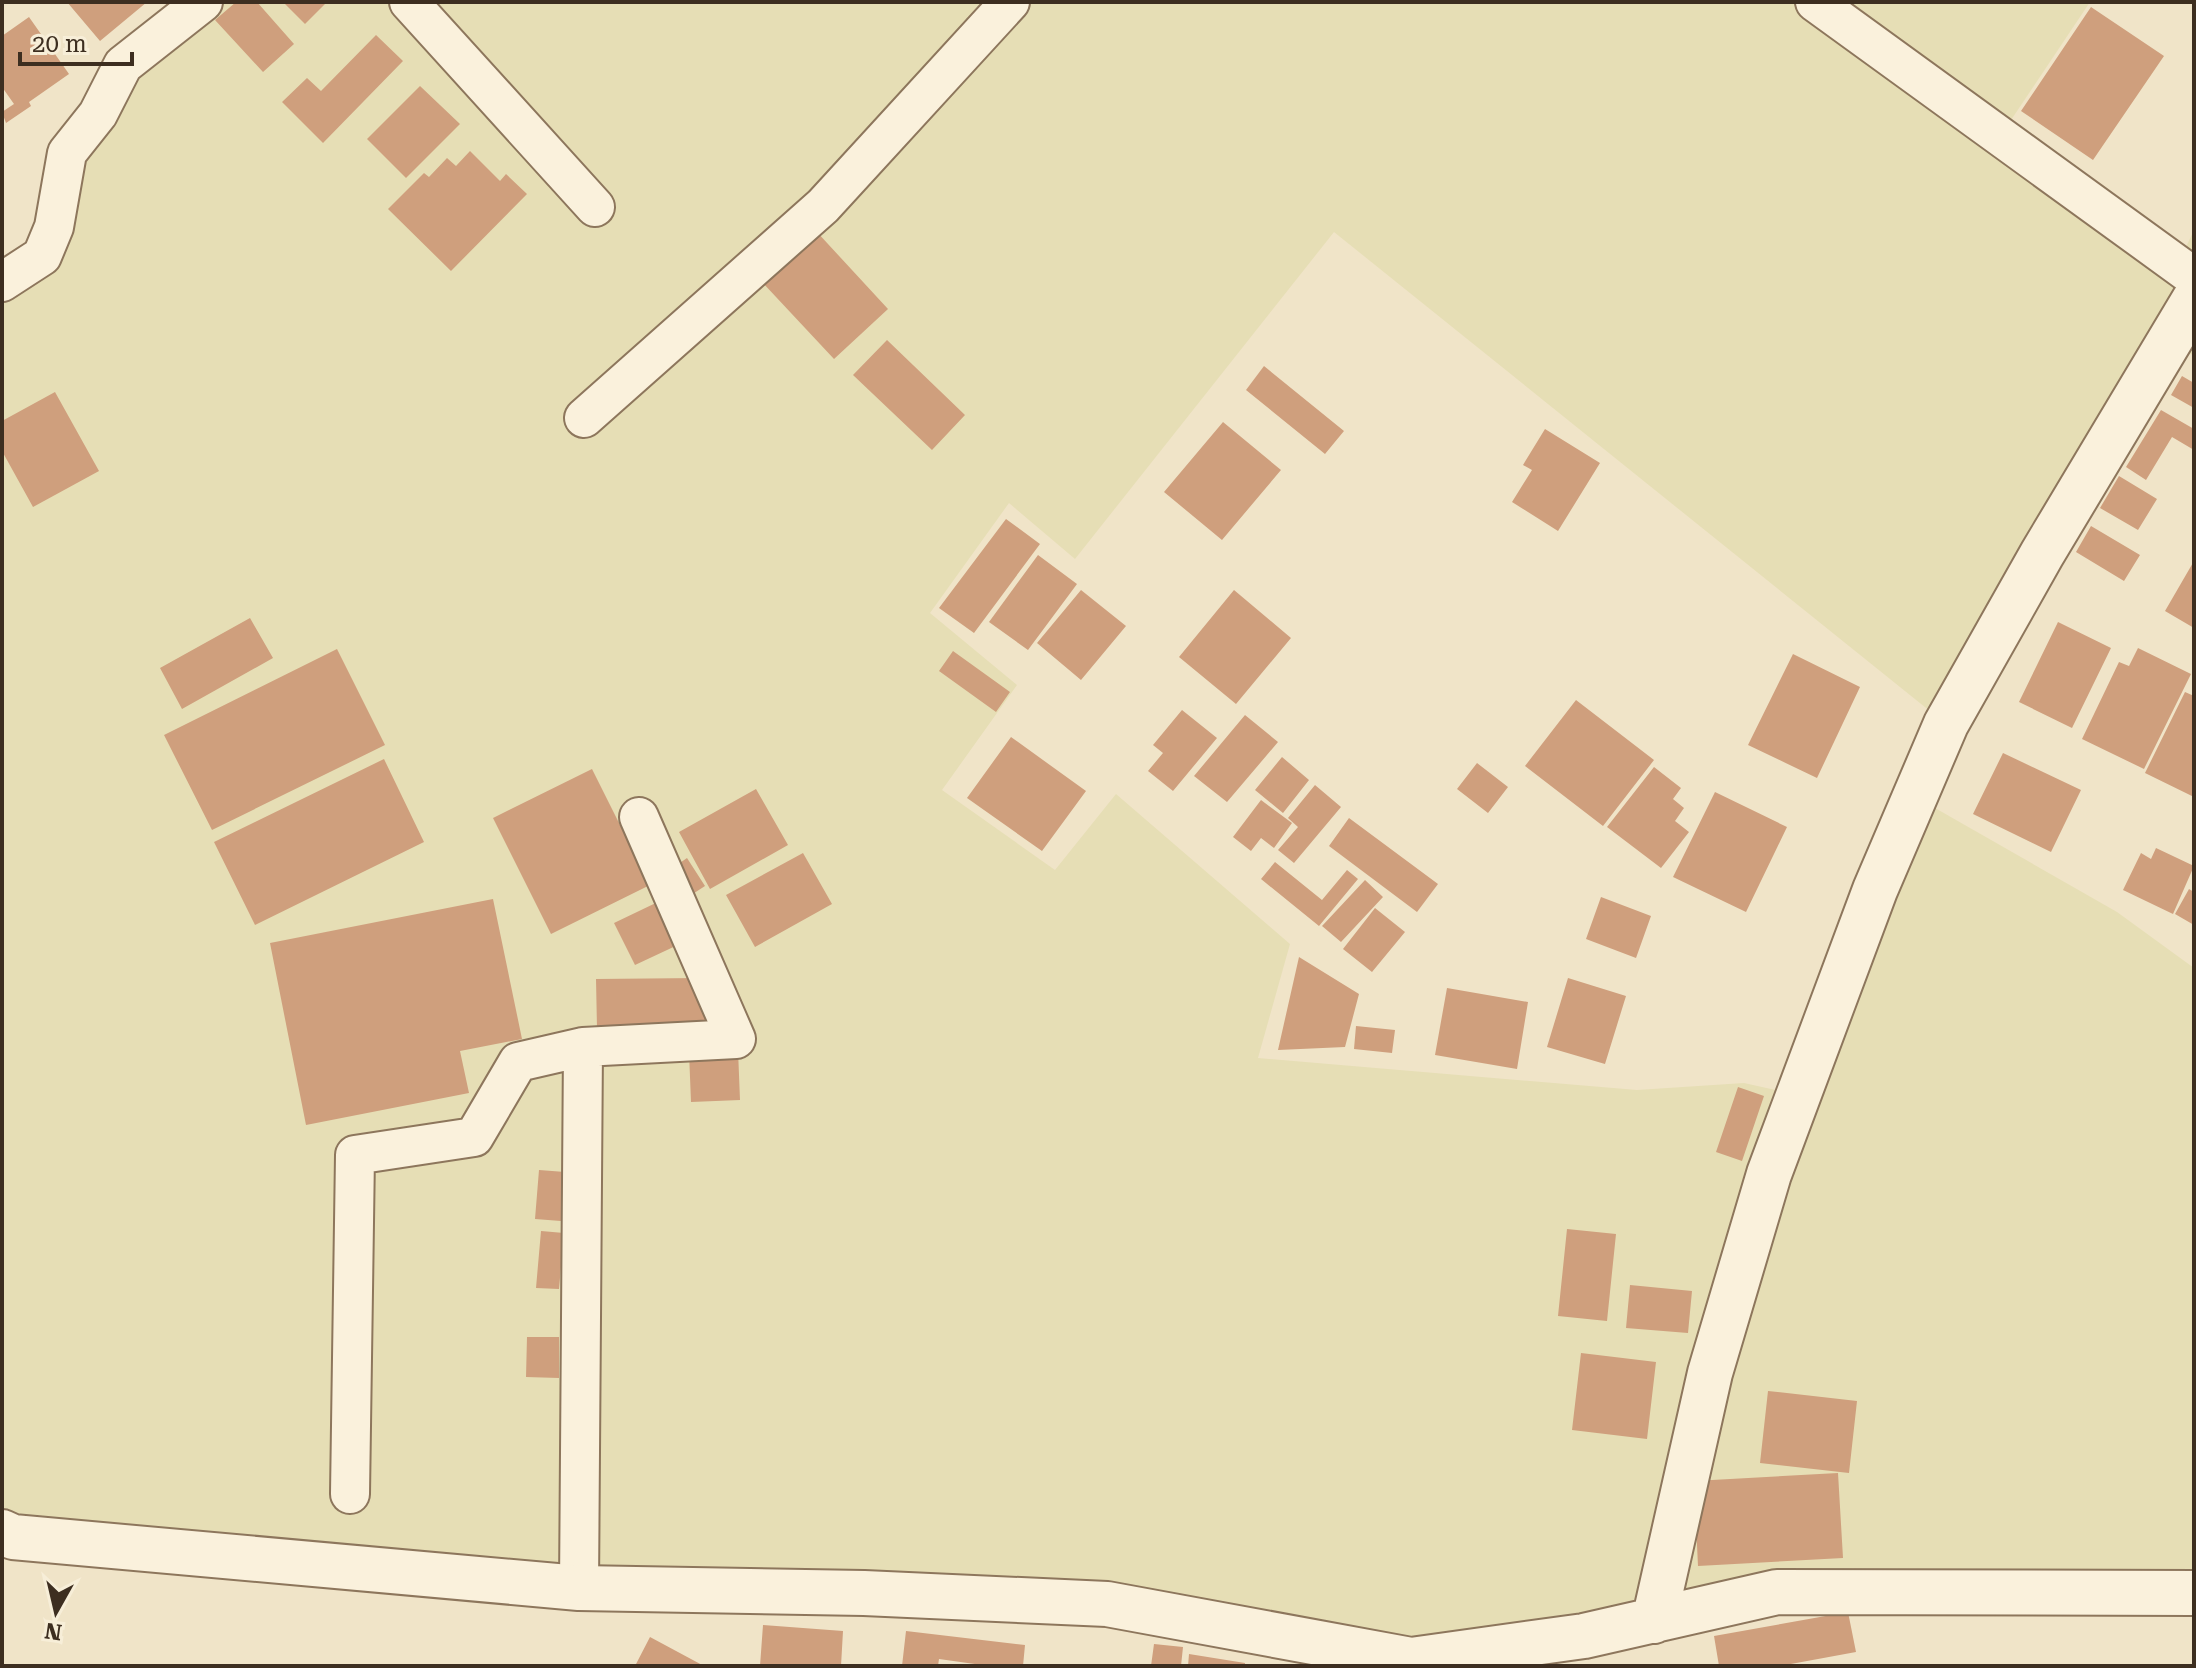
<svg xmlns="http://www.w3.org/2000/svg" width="2196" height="1668" viewBox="0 0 2196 1668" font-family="'Roboto Serif',serif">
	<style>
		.farmland { fill: #e6deb5 }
		.building { fill: #cf9f7d }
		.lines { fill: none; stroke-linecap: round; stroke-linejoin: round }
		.minor-casing { stroke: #8d765c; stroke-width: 42 }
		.tertiary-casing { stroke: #8d765c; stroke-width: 48 }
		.minor { stroke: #faf1dc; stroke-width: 38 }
		.tertiary { stroke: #faf1dc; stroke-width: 44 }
	</style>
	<rect width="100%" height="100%" fill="#f0e4c8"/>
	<path class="farmland" d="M203,2H2090L2009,123L2186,247L2194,230V355L2166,347L1946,724L1334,232L1075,559L1009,503L930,613L1017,685L942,790L1055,870L1116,794L1290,944L1258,1058L1637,1090L1744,1083L1798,1095L1914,796L2117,912L2194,968V1593L1909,1594L1411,1660L1107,1604L2,1532V282L42,256L67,153Z"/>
	<path class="building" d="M67,2H147L100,41Z
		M236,2H257L294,44L263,72L215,20Z
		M283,2H327L305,24Z
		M2091,7L2164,56L2093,160L2021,111Z
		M29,17L69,74L29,102L31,106L6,123L2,112L14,104L2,87V36Z
		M376,35L403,61L323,143L282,102L307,78L321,91Z
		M420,86L460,124L406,178L367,139Z
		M470,151L500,181L506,174L527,194L451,271L388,209L424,173L429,177L447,158L456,166Z
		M816,231L888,309L834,359L762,282Z
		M887,340L965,415L932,450L853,375Z
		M1264,366L1344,431L1325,454L1246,390Z
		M2182,376L2194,383V408L2171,395Z
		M55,392L99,471L33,507L2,451V421Z
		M2161,410L2194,429V450L2172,437L2146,480L2126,467Z
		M1223,422L1281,470L1222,540L1164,492Z
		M1545,429L1600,463L1558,531L1512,502L1532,470L1523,465Z
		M2119,476L2157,499L2138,530L2100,508Z
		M1006,519L1040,544L974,633L939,608Z
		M2091,526L2140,555L2124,581L2076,552Z
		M1038,555L1077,584L1028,650L989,622Z
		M2194,561V628L2165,611Z
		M1081,590L1126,626L1081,680L1037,643Z
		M1234,590L1291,638L1236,704L1179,657Z
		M250,618L273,658L182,709L160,668Z
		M2058,622L2111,648L2072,728L2019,702Z
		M2138,648L2191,674L2144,769L2082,739L2119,662L2129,666Z
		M337,649L385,745L212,830L164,735Z
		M953,651L1010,692L996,712L939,671Z
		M1793,654L1860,687L1817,778L1748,745Z
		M2185,692L2194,696V797L2145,773Z
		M1576,700L1654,760L1603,826L1525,766Z
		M1182,710L1217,738L1173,791L1148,771L1163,753L1153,745Z
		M1245,715L1278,742L1227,802L1194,776Z
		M1011,737L1086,791L1042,851L967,798Z
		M2003,753L2081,790L2051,852L1973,814Z
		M1282,757L1309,780L1283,813L1255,790Z
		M384,759L424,842L255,925L214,842Z
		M1477,763L1508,787L1488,813L1457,789Z
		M1654,767L1681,788L1673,799L1684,808L1675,821L1689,832L1661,868L1607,827Z
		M592,769L650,885L551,934L493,818Z
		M1315,785L1341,807L1294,863L1278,850L1298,827L1288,818Z
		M756,789L788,845L710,889L679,832Z
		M1715,792L1787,827L1746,912L1673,877Z
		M1261,800L1292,823L1274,848L1261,838L1251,851L1233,837Z
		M1349,818L1438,884L1417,912L1329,846Z
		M2156,848L2194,866L2173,914L2123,890L2141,853L2151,859Z
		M803,853L832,904L755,947L726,895Z
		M687,858L705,886L685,899L667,872Z
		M1275,862L1322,900L1347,870L1358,879L1319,926L1261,879Z
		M1365,880L1383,897L1341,942L1322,926Z
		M2189,889L2194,892V925L2175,914Z
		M1601,897L1651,916L1636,958L1586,939Z
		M493,899L522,1039L460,1051L469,1093L306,1125L270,943Z
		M662,900L682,943L635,965L614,923Z
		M1375,908L1405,932L1372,972L1343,949Z
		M1299,957L1359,994L1345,1047L1278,1050Z
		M699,978L712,1028H597L596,979Z
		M1568,978L1626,996L1605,1064L1547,1047Z
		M1447,988L1528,1002L1517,1069L1435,1055Z
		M1356,1026L1395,1030L1392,1053L1354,1049Z
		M738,1050L740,1100L691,1102L689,1052Z
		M1738,1087L1764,1096L1742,1161L1716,1152Z
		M539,1170L565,1172L561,1221L535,1219Z
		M1567,1229L1616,1234L1607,1321L1558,1316Z
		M541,1231L564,1233L559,1289L536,1288Z
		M1630,1285L1692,1291L1688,1333L1626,1328Z
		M527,1337H559V1378L526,1377Z
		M1581,1353L1656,1362L1647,1439L1572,1430Z
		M1768,1391L1857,1401L1849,1473L1760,1463Z
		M1838,1473L1843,1558L1698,1566L1694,1481Z
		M1848,1612L1856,1652L1780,1666H1719L1714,1636Z
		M763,1625L843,1631L841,1666H760Z
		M906,1631L1025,1645L1023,1666H989L939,1659L938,1666H902Z
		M650,1637L704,1666H635Z
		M1154,1644L1183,1647L1181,1666H1151Z
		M1189,1654L1245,1663V1666H1188Z"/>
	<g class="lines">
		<g class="minor-casing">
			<path id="minor" d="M409,2L595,207
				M1815,2L2194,277
				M2,282L42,256L54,227L67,153L98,114L123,65L203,2
				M584,418L823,206L1010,2
				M350,1494L355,1155L474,1137L518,1062L583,1047
				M579,1588L583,1047L736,1039L639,817"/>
		</g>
		<g class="tertiary-casing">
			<path id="tertiary" d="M2,1532L13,1537L579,1588L864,1593L1107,1604L1411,1660L1584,1636L1777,1592L2194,1593
				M1654,1621L1710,1373L1769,1174L1875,890L1946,724L2042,554L2194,300"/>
		</g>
		<use href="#minor" class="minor"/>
		<use href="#tertiary" class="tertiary"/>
	</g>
	<rect width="2196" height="1668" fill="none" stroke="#3d2e20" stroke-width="8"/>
	<g transform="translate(56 1612) rotate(188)" stroke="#f7eed8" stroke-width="6" paint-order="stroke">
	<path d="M0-6L14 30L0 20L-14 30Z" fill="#3d2e20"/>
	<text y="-12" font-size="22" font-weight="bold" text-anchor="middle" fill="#3d2e20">N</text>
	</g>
	<path d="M20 52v12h112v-12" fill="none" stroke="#3d2e20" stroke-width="4"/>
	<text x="32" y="52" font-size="24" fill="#3d2e20" stroke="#f7eed8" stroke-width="6" paint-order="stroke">20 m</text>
</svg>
